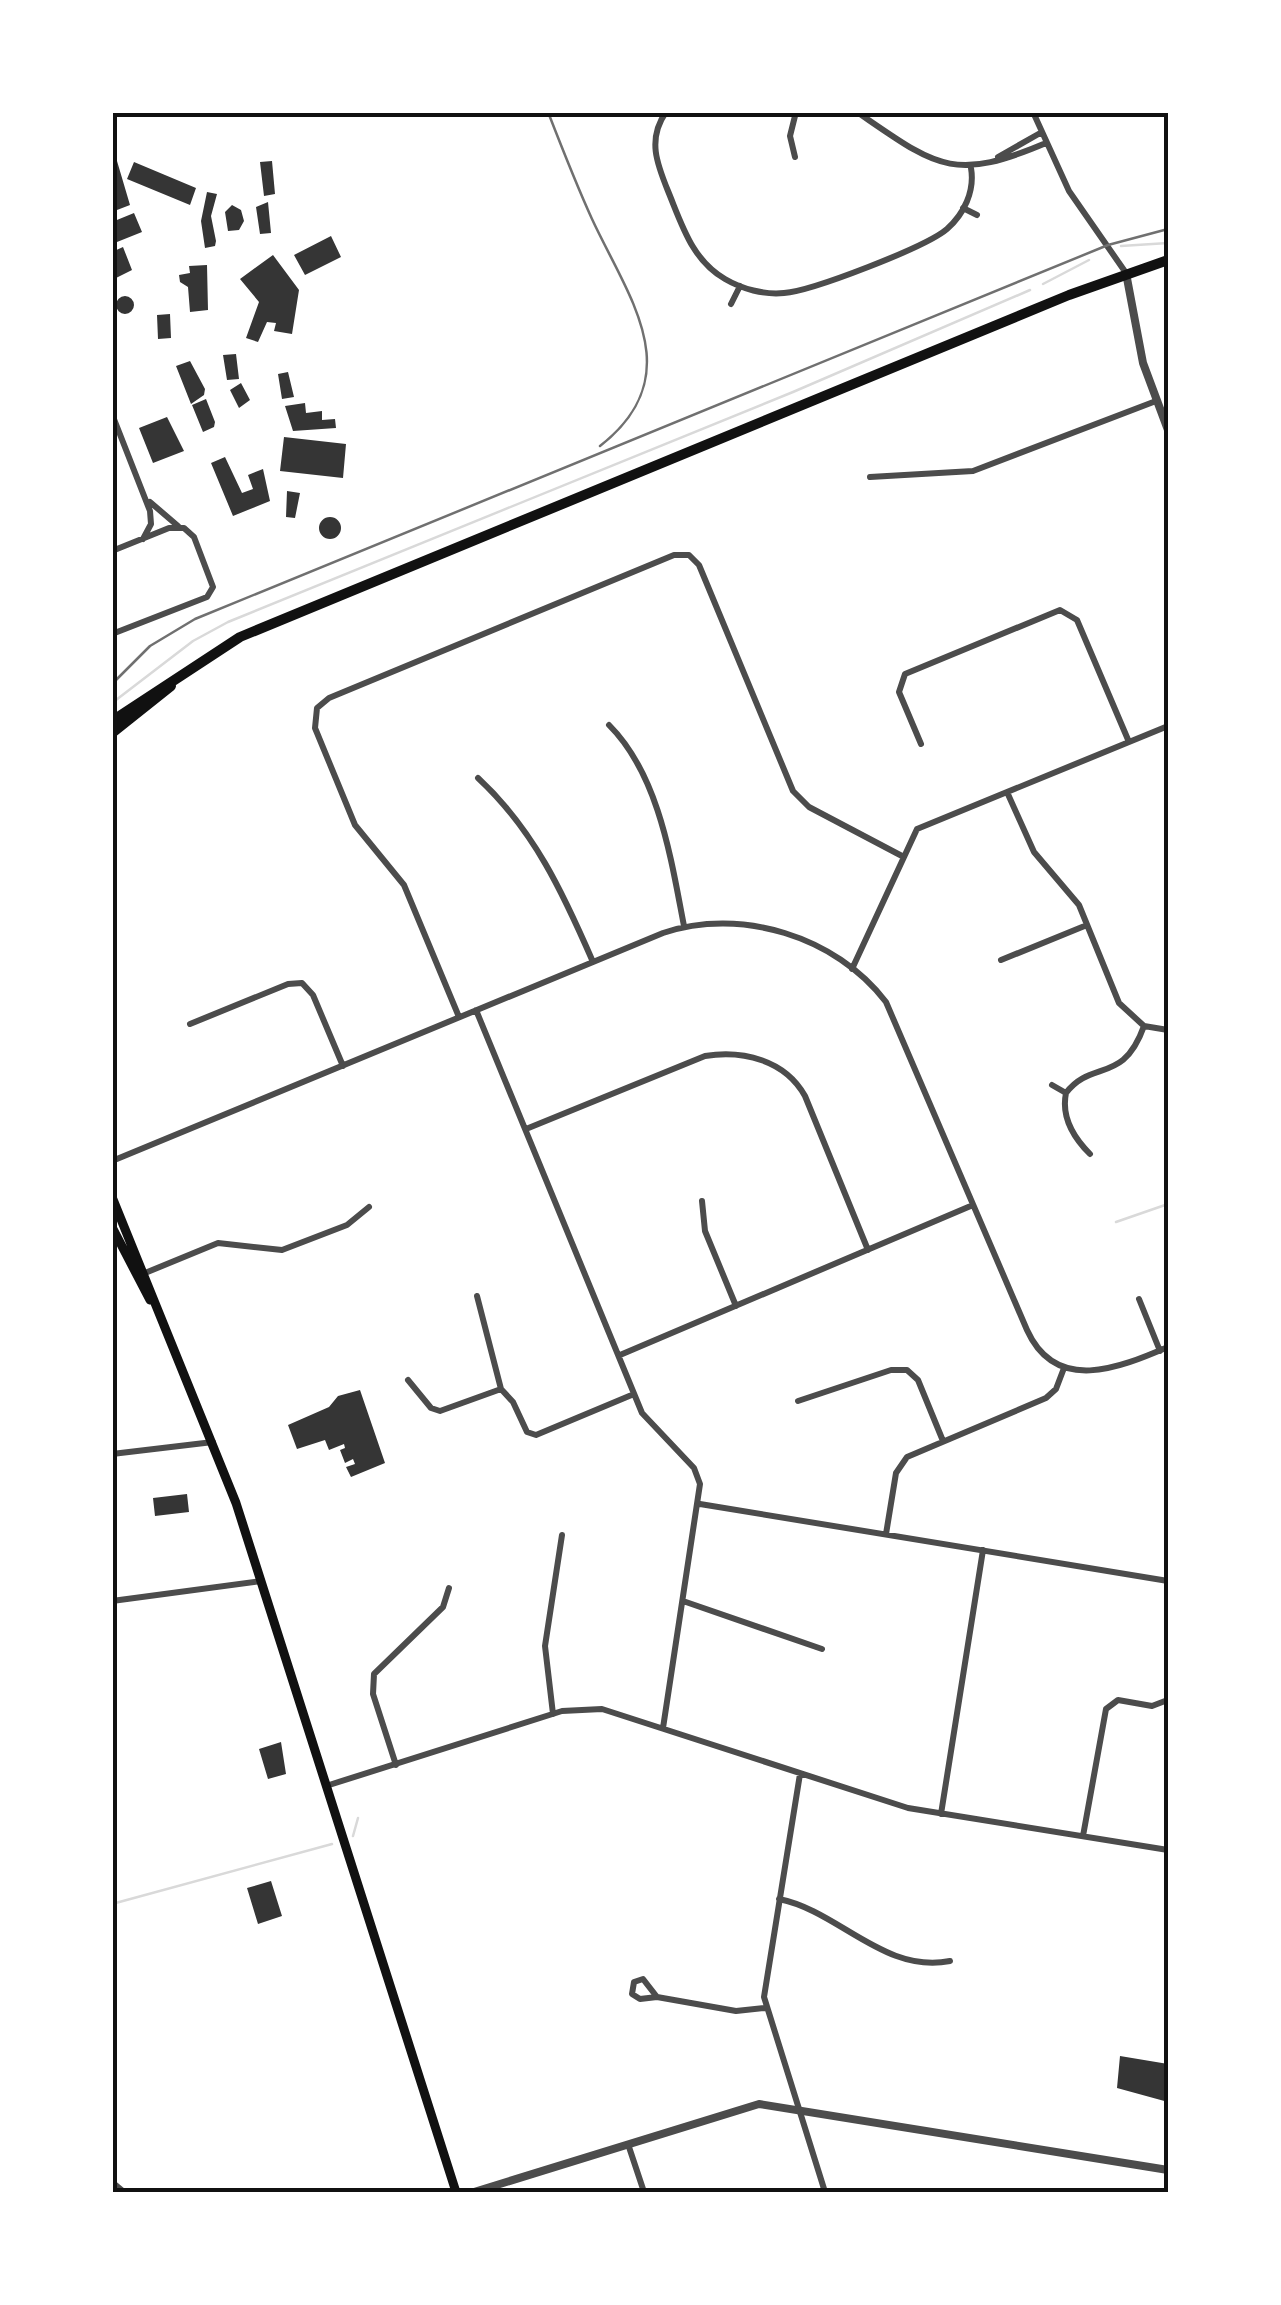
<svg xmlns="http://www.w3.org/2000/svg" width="1281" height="2305" viewBox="0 0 1281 2305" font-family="Mulish,sans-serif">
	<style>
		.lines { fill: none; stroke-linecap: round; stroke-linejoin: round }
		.stream { stroke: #d9d9d9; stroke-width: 2.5 }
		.building { fill: #353535 }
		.minor { stroke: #4c4c4c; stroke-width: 6 }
		.tertiary { stroke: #4c4c4c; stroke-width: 8 }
		.secondary { stroke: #111; stroke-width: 9 }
		.primary { stroke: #111; stroke-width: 10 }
		.rail { stroke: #707070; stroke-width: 2.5 }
		.neatline { fill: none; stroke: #111; stroke-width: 4 }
	</style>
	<rect width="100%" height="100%" fill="#fff"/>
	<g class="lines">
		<path class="stream" d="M1121,246L1168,243
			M1043,284L1089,260
			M116,700L193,641L228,622L793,392L1030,290
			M1116,1222L1168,1204
			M353,1836L358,1818
			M112,1904L332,1844"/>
	</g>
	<path class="building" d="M117,161L130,205L117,210L112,163Z
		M272,161L275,194L264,196L260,162Z
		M134,162L196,188L190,205L127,179Z
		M207,192L217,194L211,216L216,241L215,246L205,248L201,221Z
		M268,202L271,233L260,234L256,207Z
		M232,205L241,210L244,221L239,230L228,231L225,212Z
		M134,213L142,232L112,244V222Z
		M331,236L341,257L305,275L294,255Z
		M123,247L132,270L112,280V252Z
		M273,255L299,290L292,334L274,331L276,323L267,322L258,342L246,338L259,302L240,279Z
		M207,265L208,310L190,312L188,287L180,282L179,275L190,273L189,266Z
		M116 305a9 9 0 1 1 18 0a9 9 0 1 1-18 0Z
		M170,314L171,338L158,339L157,315Z
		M236,354L239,379L227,380L223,355Z
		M190,361L205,389L204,395L191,404L176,366Z
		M288,372L294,397L282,399L278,374Z
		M241,383L250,400L239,408L230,390Z
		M206,399L215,422L214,427L203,432L192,405Z
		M305,403L306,413L322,411V420L335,419L336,428L293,431L285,406Z
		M167,417L184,451L153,463L139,428Z
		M284,437L346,444L343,478L280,471Z
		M225,457L242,493L253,489L248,475L263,469L270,501L233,516L211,463Z
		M287,491L300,493L295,518L286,517Z
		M319 528a11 11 0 1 1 22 0a11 11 0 1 1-22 0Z
		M360,1390L385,1463L351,1477L346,1467L355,1464L353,1459L345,1463L340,1450L345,1448L344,1444L329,1450L325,1440L297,1449L288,1425L329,1407L338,1396Z
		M187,1494L189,1512L155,1516L153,1498Z
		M281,1742L286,1774L268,1779L259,1749Z
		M271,1881L282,1916L258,1924L247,1888Z
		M1120,2056L1168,2064V2102L1117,2088Z"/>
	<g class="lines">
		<path class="minor" d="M666,112C647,139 657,164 668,191C682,225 692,260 725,279C742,289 764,295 784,293C812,291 926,247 947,229C964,214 975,191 971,168
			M857,112C936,166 952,183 1046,143
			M1033,112L1069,191L1126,273
			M795,157L790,136L796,112
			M998,157L1042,132
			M963,208L977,215
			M731,304L740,286
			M112,414L150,511L151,524L143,539
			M870,477L973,471L1156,401
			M150,502L178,526
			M112,551L169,528H184L194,537L213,587L207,597L112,634
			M609,725C659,775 671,859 684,926
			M921,744L899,692L905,674L1060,610L1077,620L1129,742
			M478,778C534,830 563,893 593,962
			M1007,792L1034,852L1079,905L1119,1003L1144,1026L1168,1030
			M1001,960L1087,925
			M852,969L917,829L1168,726
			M476,1010L642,1413L694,1468L700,1484L663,1728
			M459,1017L404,885L355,825L315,728L317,708L329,698L674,555H689L699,565L793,791L809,807L902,856
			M190,1024L288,984L302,983L313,995L343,1066
			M1052,1085L1066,1093
			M526,1129L705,1056C743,1050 785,1060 805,1096L868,1250
			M1090,1154C1074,1138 1061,1117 1066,1093C1092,1059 1123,1085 1144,1026
			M112,1161L663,933C740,907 836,936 886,1002L1027,1330C1056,1394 1119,1368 1168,1347
			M702,1201L705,1231L736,1306
			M145,1273L218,1243L282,1250L347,1225L369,1207
			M477,1296L501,1389
			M1139,1299L1160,1351
			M620,1355L973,1205
			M408,1380L431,1408L440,1411L501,1389
			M501,1389L513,1402L527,1432L536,1435L634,1394
			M798,1401L891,1370H907L918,1380L943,1441
			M112,1454L213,1442
			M700,1504L1168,1581
			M886,1534L896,1473L907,1457L1046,1398L1056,1389L1064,1368
			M112,1601L261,1581
			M683,1601L822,1649
			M553,1714L545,1646L562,1535
			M396,1765L373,1694L374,1674L443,1607L449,1588
			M800,1774L764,1997L825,2192
			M326,1786L562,1711L602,1709L908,1808L1168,1850
			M941,1814L983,1550
			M1083,1836L1106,1709L1118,1700L1152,1706L1165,1701
			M779,1899C839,1911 884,1974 950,1961
			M643,1979L657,1997L640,1999L632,1994L634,1982Z
			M657,1997L736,2011L765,2008
			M628,2144L644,2192
			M112,2182L124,2192"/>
		<path class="tertiary" d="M1126,273L1143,363L1168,430
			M474,2192L759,2104L1168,2170"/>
		<path class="secondary" d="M112,1197L236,1503L456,2192
			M112,1227L150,1300"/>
		<path class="primary" d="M112,721L240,637L1069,295L1168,260
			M112,733L171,686"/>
		<path class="rail" d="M548,112C562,148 576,184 592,219C628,297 691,375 600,446
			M112,684L150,646L195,619L1108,245L1168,229"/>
	</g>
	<rect width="1281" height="2305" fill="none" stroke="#ffffff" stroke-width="230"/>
	<rect x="115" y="115" width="1051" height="2075" class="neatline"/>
</svg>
